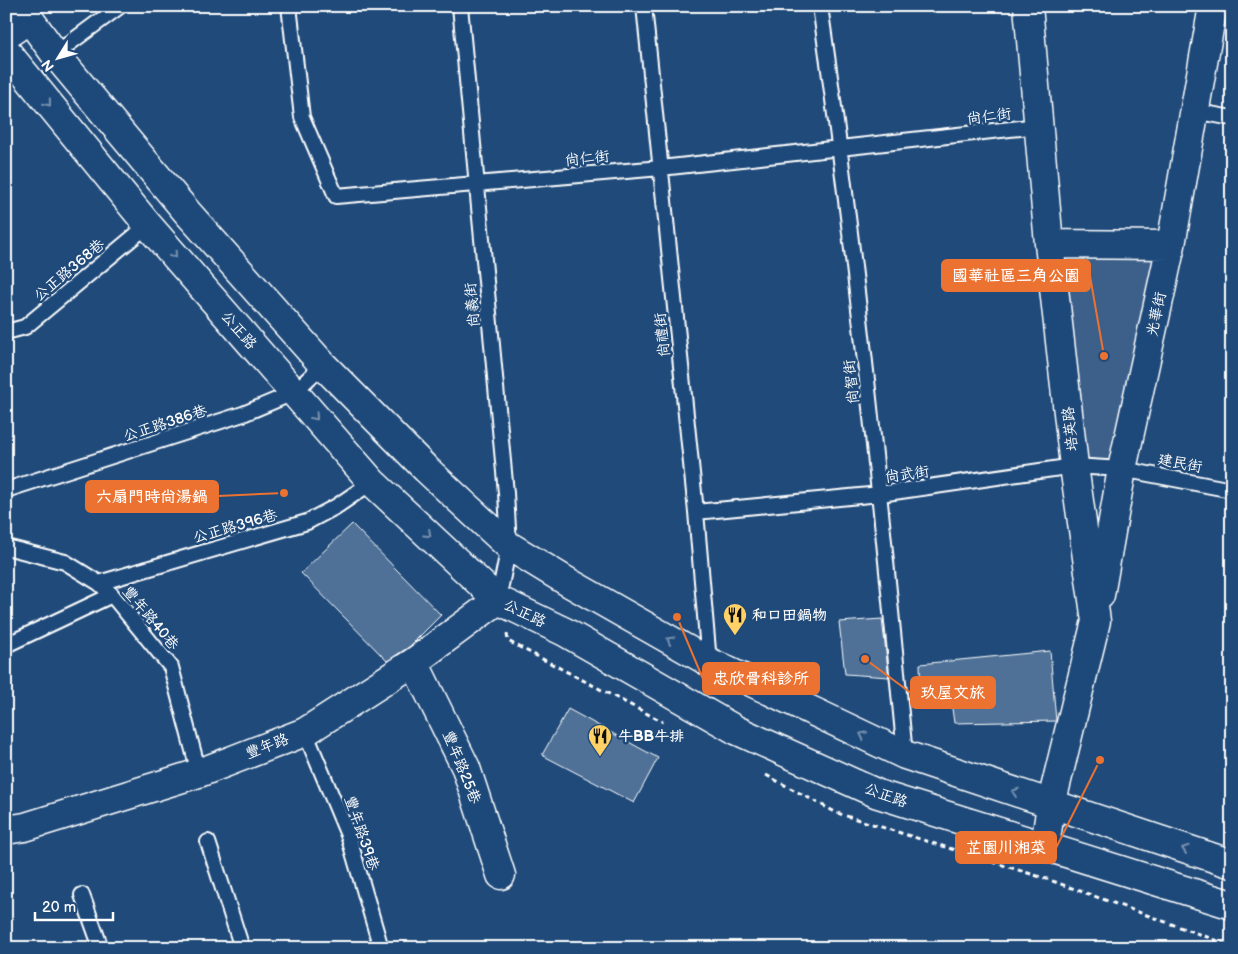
<svg xmlns="http://www.w3.org/2000/svg" width="1238" height="954" viewBox="0 0 1238 954" font-family="'Balsamiq Sans','LXGW WenKai TC',sans-serif">
	<style>
		.green { fill: #3c618b; stroke: #9eb0c5 }
		.building { fill: #507197; stroke: #fff }
		.lines { fill: none; stroke-linecap: round; stroke-linejoin: round }
		.lane-casing { stroke: #fff; stroke-width: 18 }
		.street-casing { stroke: #fff; stroke-width: 31 }
		.secondary-casing { stroke: #fff; stroke-width: 31 }
		.path { stroke: #fff; stroke-width: 3; stroke-dasharray: 5 4; stroke-linecap: butt }
		.lane { stroke: #1f4a7a; stroke-width: 14 }
		.street { stroke: #1f4a7a; stroke-width: 28 }
		.secondary { stroke: #1f4a7a; stroke-width: 28 }
		.oneway { stroke: #7992af }
		.labels { text-anchor: middle; stroke-width: 5; stroke-linejoin: round; paint-order: stroke }
		.street-label { font-size: 15px; fill: #fff; stroke: #1f4a7a }
		.poi-label { font-size: 15px; font-weight: bold; fill: #fff; stroke: #1f4a7a; text-anchor: start }
		.leader { fill: none; stroke: #eb7230; stroke-width: 2 }
		.callout-dot { fill: #eb7230; stroke: #1f4a7a; stroke-width: 2 }
		.callout { fill: #eb7230; stroke: #eb7230; stroke-width: 2 }
		.callout-label { font-size: 16px; text-anchor: middle; font-weight: bold; fill: #fff }
	</style>
	<rect width="100%" height="100%" fill="#1f4a7a"/>
	<filter id="ink" filterUnits="userSpaceOnUse"><feTurbulence type="fractalNoise" baseFrequency=".02" numOctaves="2"/><feDisplacementMap in="SourceGraphic" scale="10" xChannelSelector="R" yChannelSelector="G"/><feConvolveMatrix kernelMatrix="1 2 1 2 8 2 1 2 1" color-interpolation-filters="sRGB"/></filter>
	<g filter="url(#ink)">
		<path class="green" d="M1049,244L1171,245L1122,469L1074,466Z"/>
		<path class="building" d="M352,524L441,615L409,647L387,661L301,573Z
			M882,619L889,677L845,674L839,622Z
			M1050,651L1056,721L954,723L951,701L921,699L920,664Z
			M568,709L658,758L634,803L542,755Z"/>
		<g class="lines">
			<g class="lane-casing">
				<path id="lane" d="M289,6L302,117L336,196L661,168L1038,126
					M460,6L506,493L509,546L498,600
					M644,6L696,512L709,662
					M820,6C856,255 881,505 905,755
					M55,54L120,6
					M1194,111L1232,118
					M6,332L25,327L148,225
					M6,490L243,414L293,393L323,365
					M696,512L880,494L1074,466L1122,469L1232,490
					M6,547L65,562L99,583L112,595L171,667L199,773
					M99,583L307,522L337,506L372,482
					M6,645L112,595
					M305,732L348,835L381,948
					M208,842L242,948
					M82,895L101,948"/>
			</g>
			<g class="street-casing">
				<path id="street" d="M1028,6L1049,244L1074,466L1096,621L1051,805L1045,846
					M6,35L29,19
					M1049,244L1171,245
					M1100,595L1122,469L1171,245L1213,6
					M414,662L466,768L501,875
					M6,830L25,827L199,773L305,732L414,662L498,600"/>
			</g>
			<g class="secondary-casing">
				<path id="secondary" d="M20,6L55,54L187,212L323,365L426,469L509,546L568,582L709,662L905,755L1232,864
					M6,51L148,225L372,482L498,600L565,632L736,730L878,794L1232,905"/>
			</g>
			<path class="path" d="M507,634L508,641L663,722
				M766,775L837,813L1047,879L1232,946"/>
			<use href="#lane" class="lane"/>
			<use href="#street" class="street"/>
			<use href="#secondary" class="secondary"/>
		</g>
		<defs><path id="oneway-chevron" d="M-2-3.5L2.5 0L-2 3.5" fill="none" stroke-width="1.6" stroke-linecap="round" stroke-linejoin="round" transform="scale(1.25)"/></defs>
		<g class="oneway">
			<use href="#oneway-chevron" transform="translate(48 103) rotate(51)"/>
			<use href="#oneway-chevron" transform="translate(174 255) rotate(49)"/>
			<use href="#oneway-chevron" transform="translate(315 417) rotate(48)"/>
			<use href="#oneway-chevron" transform="translate(428 534) rotate(43)"/>
			<use href="#oneway-chevron" transform="translate(670 640) rotate(-151)"/>
			<use href="#oneway-chevron" transform="translate(863 735) rotate(-154)"/>
			<use href="#oneway-chevron" transform="translate(1015 792) rotate(-161)"/>
			<use href="#oneway-chevron" transform="translate(1185 849) rotate(-162)"/>
		</g>
	</g>
	<defs>
		<g id="restaurant-pin" transform="scale(1.25)"><path d="M0 17L-7.5 6A9.5 9.5 0 1 1 7.5 6Z" fill="#ffd166" stroke="#1f4a7a"/><path d="M-5-6h1v4h1v-4h1v4h1v-4h1v5L-1.5 .5V6h-2V.5L-5-1ZM5-6V6H3V1.5H1.5Q1.5-4 5-6Z" fill="#111"/></g>
	</defs>
	<g fill-rule="evenodd">
		<use href="#restaurant-pin" x="735" y="615"/>
		<use href="#restaurant-pin" x="600" y="736"/>
	</g>
	<g class="labels">
		<g class="street-label">
			<text transform="translate(989 116) rotate(-7)" y="5">尚仁街</text>
			<text transform="translate(587 158) rotate(-6)" y="5">尚仁街</text>
			<text transform="translate(69 270) rotate(-40)" y="5">公正路368巷</text>
			<text transform="translate(472 305) rotate(-95)" y="5">尚義街</text>
			<text transform="translate(1156 314) rotate(-78)" y="5">光華街</text>
			<text transform="translate(239 330) rotate(49)" y="5">公正路</text>
			<text transform="translate(662 335) rotate(-96)" y="5">尚禮街</text>
			<text transform="translate(851 382) rotate(-96)" y="5">尚智街</text>
			<text transform="translate(165 423) rotate(-18)" y="5">公正路386巷</text>
			<text transform="translate(1070 429) rotate(-96)" y="5">培英路</text>
			<text transform="translate(1180 463) rotate(11)" y="5">建民街</text>
			<text transform="translate(907 474) rotate(-8)" y="5">尚武街</text>
			<text transform="translate(235 526) rotate(-16)" y="5">公正路396巷</text>
			<text transform="translate(525 613) rotate(26)" y="5">公正路</text>
			<text transform="translate(151 618) rotate(50)" y="5">豐年路40巷</text>
			<text transform="translate(267 746) rotate(-21)" y="5">豐年路</text>
			<text transform="translate(462 767) rotate(68)" y="5">豐年路25巷</text>
			<text transform="translate(886 795) rotate(20)" y="5">公正路</text>
			<text transform="translate(362 833) rotate(71)" y="5">豐年路39巷</text>
		</g>
		<g class="poi-label">
			<text x="752" y="620">和口田鍋物</text>
			<text x="618" y="741">牛BB牛排</text>
		</g>
	</g>
	<path class="leader" d="M1104 356L1090 276M284 493L218 496M677 617L703 679M865 659L911 693M1100 760L1056 848"/>
	<g class="callout-dot">
		<circle cx="1104" cy="356" r="5"/>
		<circle cx="284" cy="493" r="5"/>
		<circle cx="677" cy="617" r="5"/>
		<circle cx="865" cy="659" r="5"/>
		<circle cx="1100" cy="760" r="5"/>
	</g>
	<g class="callout">
		<rect x="942" y="260" width="148" height="31" rx="5"/>
		<rect x="86" y="481" width="132" height="31" rx="5"/>
		<rect x="703" y="663" width="116" height="31" rx="5"/>
		<rect x="911" y="677" width="84" height="31" rx="5"/>
		<rect x="956" y="832" width="100" height="31" rx="5"/>
	</g>
	<g class="callout-label">
		<text x="1016" y="281">國華社區三角公園</text>
		<text x="152" y="502">六扇門時尚湯鍋</text>
		<text x="761" y="684">忠欣骨科診所</text>
		<text x="953" y="698">玖屋文旅</text>
		<text x="1006" y="853">芷園川湘菜</text>
	</g>
	<rect width="1238" height="954" fill="none" stroke="#1f4a7a" stroke-width="25"/>
	<rect x="12" y="12" width="1213" height="929" fill="none" stroke="#fff" stroke-width="2" filter="url(#ink)"/>
	<g transform="translate(58 58) rotate(233)" stroke="#1f4a7a" stroke-width="4" paint-order="stroke">
	<path d="M0-4L9 19L0 12L-9 19Z" fill="#ffffff"/>
	<text y="-8" font-size="14" font-weight="bold" text-anchor="middle" fill="#ffffff">N</text>
	</g>
	<path d="M35 912v8h78v-8" fill="none" stroke="#ffffff" stroke-width="2.5"/>
	<text x="42" y="912" font-size="15" fill="#ffffff" stroke="#1f4a7a" stroke-width="4" paint-order="stroke">20 m</text>
</svg>
